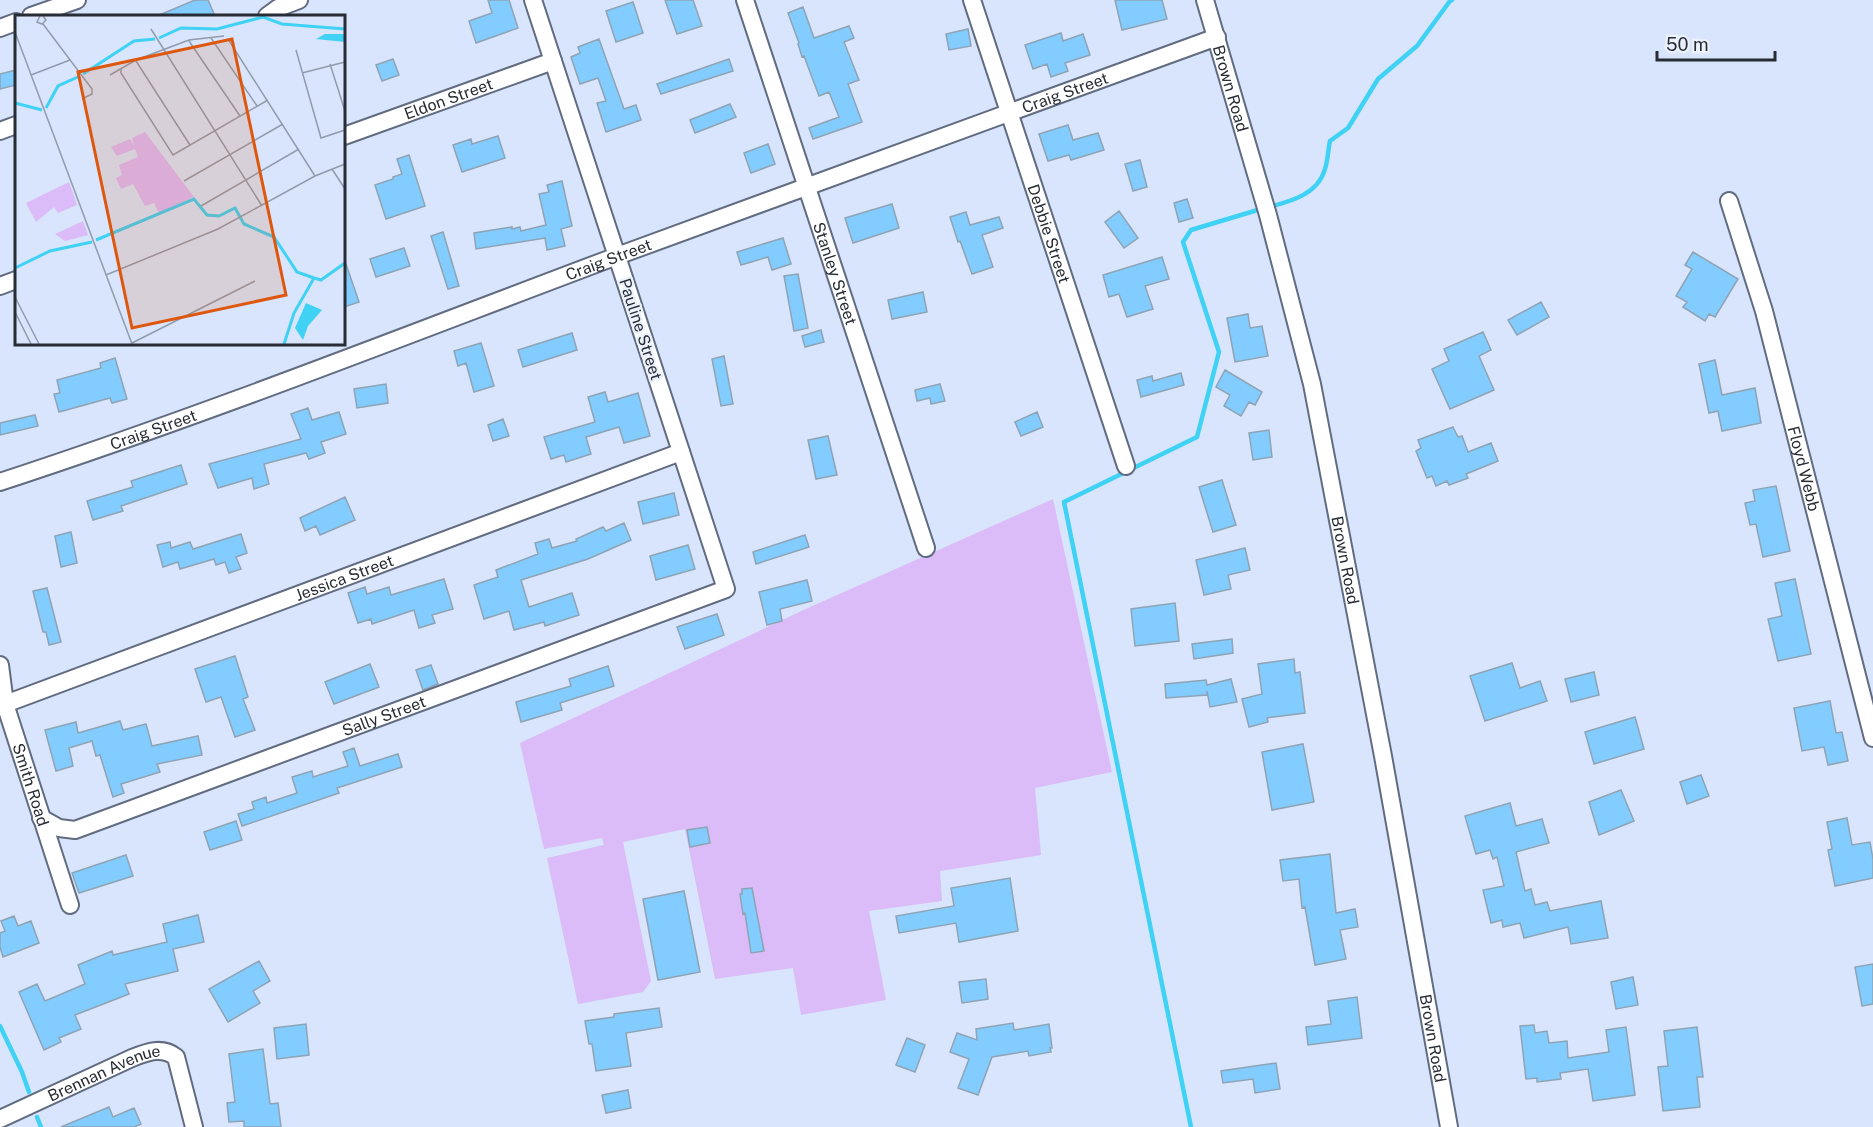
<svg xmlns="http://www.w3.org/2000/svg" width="1873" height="1127" viewBox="0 0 1873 1127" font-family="'Public Sans',sans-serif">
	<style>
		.green { fill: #dbbbf8 }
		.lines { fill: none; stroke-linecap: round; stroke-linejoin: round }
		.stream { stroke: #40d2f4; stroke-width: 4.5 }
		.building { fill: #83ccff; stroke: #8ea4b4; stroke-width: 1.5 }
		.minor-casing { stroke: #616c80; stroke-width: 20 }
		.minor { stroke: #fff; stroke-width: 16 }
		.labels { text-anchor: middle; stroke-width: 4.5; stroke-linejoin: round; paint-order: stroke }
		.street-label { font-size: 16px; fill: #282c35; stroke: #ecf2fb }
		.inset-river { fill: none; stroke: #40d2f4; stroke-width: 3 }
		.inset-road { fill: none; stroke: #929bac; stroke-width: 1.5 }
		.view { fill: #de570e; fill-opacity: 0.15; stroke: #de570e; stroke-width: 3 }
		.inset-edge { fill: none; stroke: #282c35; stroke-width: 3 }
	</style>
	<rect width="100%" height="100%" fill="#d8e5fc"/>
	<path class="green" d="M1053,499L1112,772L1035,788L1041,855L940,871L942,901L869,911L886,1000L801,1015L793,968L715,979L685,829L623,842L651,981L643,992L578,1004L547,858L604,845L602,838L544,849L520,743L808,608Z"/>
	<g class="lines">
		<path class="stream" d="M1269,207C1292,201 1318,194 1325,169C1328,160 1328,150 1330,141L1348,128L1378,79L1417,46L1450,1L1452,0
			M0,1026L22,1072L29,1092
			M37,1117L41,1127
			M1191,1127L1064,502L1197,437L1219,352L1183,242L1191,230L1261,209"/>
	</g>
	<path class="building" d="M195,0H208L215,16H157Z
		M488,0H509L518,28L476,43L469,21L492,13Z
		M665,0H693L702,26L677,34Z
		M1115,0H1162L1167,19L1122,30Z
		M633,2L643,33L616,42L606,11Z
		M803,7L814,38L849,26L854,38L844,42L859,80L848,84L862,122L813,139L809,128L839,117L829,92L819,96L804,56L802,57L798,44L799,43L788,13Z
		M968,29L971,46L949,50L946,34Z
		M1061,33L1063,41L1083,34L1090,55L1065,63L1068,71L1051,77L1047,64L1033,69L1025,45Z
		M599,39L624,109L636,105L641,120L606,132L597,103L606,101L598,78L580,84L571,57L580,53L578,47Z
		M393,59L399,75L382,81L376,65Z
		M729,59L733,71L661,94L657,84Z
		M16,70V85L0,89V74Z
		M730,104L736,117L695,133L690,120Z
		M1068,125L1073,140L1098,133L1104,150L1071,160L1069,155L1048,161L1039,134Z
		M498,136L505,158L462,172L453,145L471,139L472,144Z
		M768,144L775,164L751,173L744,153Z
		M409,155L425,206L386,219L375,185L393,179V177L402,174L397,159Z
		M1140,160L1147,187L1133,191L1125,164Z
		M562,181L572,226L561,229L565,246L547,250L545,238L476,249L474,233L512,227V229L520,227L521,231L546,225L539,194L549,192L547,185Z
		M1187,199L1193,218L1179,222L1174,203Z
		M892,204L899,228L853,243L845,218Z
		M1119,211L1138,238L1124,248L1105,222Z
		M966,212L970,225L999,217L1003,228L982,235L993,267L972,274L960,241L958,242L950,217Z
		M443,232L459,286L448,289L431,236Z
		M783,238L791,264L772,270L768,257L741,265L737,252Z
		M404,248L410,266L376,277L370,259Z
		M1693,252L1738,279L1715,317L1709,314L1705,321L1683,307L1687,302L1676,296L1692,269L1685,265Z
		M1162,257L1169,279L1145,286L1153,309L1127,317L1119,294L1109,297L1103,275Z
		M344,264H346L359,302L344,307Z
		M798,274L808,328L794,331L784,276Z
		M923,292L927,312L892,319L888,300Z
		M1541,302L1549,317L1517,335L1508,320Z
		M1248,314L1250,328L1262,326L1268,356L1235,362L1227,318Z
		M821,330L824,342L805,347L802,336Z
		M1483,332L1491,350L1479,356L1494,390L1450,409L1432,369L1449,361L1444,349Z
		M572,333L577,350L523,367L518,350Z
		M481,343L494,386L474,392L466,363L458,366L454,351Z
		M724,356L733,404L721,406L712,359Z
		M115,358L127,399L112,403L110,398L59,412L54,394L60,393L57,380L101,368L100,363Z
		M1715,360L1722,395L1755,388L1761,423L1722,431L1718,411L1709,413L1699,364Z
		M1225,370L1262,392L1255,405L1249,402L1241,416L1224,406L1230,395L1216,387Z
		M1181,373L1184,385L1141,397L1137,380L1152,376L1153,381Z
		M386,384L388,403L357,408L354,389Z
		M940,384L945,401L931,404L930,398L917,401L915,390Z
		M605,392L608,402L638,393L650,436L624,443L619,427L586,437L591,454L566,462L564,455L551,459L544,437L595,422L588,397Z
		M308,408L312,420L339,412L346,434L321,442L325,453L309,459L306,453L264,464L269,484L254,489L252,478L218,488L209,464L301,439L291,414Z
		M1037,412L1043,427L1021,436L1015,422Z
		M35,415L38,426L0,435V423Z
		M503,419L509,436L493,441L488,425Z
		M1453,427L1458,437L1462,436L1468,452L1491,443L1498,461L1466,474L1468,478L1449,485L1447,481L1436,486L1432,476L1427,478L1416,451L1421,448L1418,440Z
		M1269,430L1272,457L1253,460L1249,433Z
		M828,436L837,475L816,479L808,440Z
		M181,465L187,484L121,506L123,511L93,520L87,501L133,487L131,481Z
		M1222,480L1236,525L1213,532L1199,487Z
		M1776,486L1790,551L1763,557L1756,524L1750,525L1745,503L1755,501L1753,490Z
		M674,493L679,515L643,524L638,502Z
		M345,497L355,520L320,535L316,526L305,531L300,518Z
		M624,523L631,540L588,559L521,580L529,607L572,593L579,615L545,626L544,622L514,630L509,611L484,619L474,585L498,577L496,570L538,554L535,543L549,539L552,548L577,541L576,539L603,527L606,531Z
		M71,532L77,563L61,567L55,536Z
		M241,534L247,553L236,557L241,569L229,573L225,562L216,565L214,559L180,569L178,562L163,567L157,545L170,542L171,548L190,542L193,549Z
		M805,535L809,547L756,564L753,552Z
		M688,545L695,569L656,580L650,556Z
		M1245,548L1250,570L1228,575L1231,589L1204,595L1196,560Z
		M444,579L453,609L432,615L435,623L419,628L414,610L372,624L371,619L358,623L348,593L365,587L367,594L389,587L391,595Z
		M1795,579L1811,654L1778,661L1768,619L1782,616L1775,583Z
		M807,580L812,601L780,609L782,621L767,625L759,592Z
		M47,588L61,642L49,645L46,632H43L33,591Z
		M1175,603L1179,641L1135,646L1131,609Z
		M717,614L724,635L685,649L677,627Z
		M1232,639L1233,653L1194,659L1192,644Z
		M235,656L248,697L243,699L255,730L235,737L221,697L206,702L195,669Z
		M1294,659L1295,673L1300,672L1305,713L1267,718L1268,722L1249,727L1242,699L1262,694L1258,664Z
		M1512,663L1520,688L1540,681L1547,701L1485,721L1470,676Z
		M370,664L379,687L334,704L325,682Z
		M431,665L438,684L423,690L416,670Z
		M608,666L614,686L560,703L562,710L521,722L516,702L571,686L569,679Z
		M1594,672L1599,695L1571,702L1565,679Z
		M1231,679L1237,702L1210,707L1207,691V695L1166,698L1165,684L1206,680L1207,685Z
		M1830,701L1836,733L1842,732L1848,761L1828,765L1824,747L1802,751L1794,708Z
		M1635,717L1644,749L1594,764L1585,732Z
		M120,721L123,730L146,724L152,746L198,736L202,755L157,764L160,772L121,784L124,793L113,797L100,755L96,756L92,741L69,748L73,766L56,771L45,730L76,722L78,733Z
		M1303,744L1314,802L1272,810L1262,752Z
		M354,748L360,766L398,754L402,767L337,788L339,793L242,826L238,814L254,809L252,802L266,797L267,803L297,793L292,777L312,771L313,777L348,766L343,752Z
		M1701,775L1709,796L1687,804L1680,782Z
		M1621,790L1634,821L1599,835L1589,802Z
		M1510,803L1516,826L1542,819L1549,843L1516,852L1525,891L1531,889L1535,905L1547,902L1550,911L1601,901L1608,938L1571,944L1568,927L1524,938L1520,923L1503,927L1502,920L1491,923L1483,890L1504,886L1497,857L1493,859L1490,850L1476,854L1465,816Z
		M1847,818L1852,845L1870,842L1873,859V878L1835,886L1828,850L1832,849L1827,822Z
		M236,821L242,840L210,850L204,832Z
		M707,827L710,843L690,847L687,830Z
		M1330,854L1336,913L1355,909L1358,927L1340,930L1346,959L1315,965L1305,907L1302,908L1299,879L1283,881L1280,860Z
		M126,855L133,876L79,893L72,873Z
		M1010,878L1018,931L959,942L956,923L899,933L896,916L954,906L951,888Z
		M752,888L764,951L751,953L745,913L743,914L740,894H742V889Z
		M684,891L700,972L658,980L643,899Z
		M198,915L204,942L173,949L178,971L125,984L129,994L75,1015L81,1029L59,1038L61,1042L44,1050L19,992L37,984L45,1001L85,984L78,965L112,951L113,955L167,942L163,924Z
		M14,916L18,926L31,921L39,943L3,957L0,947V933L5,931L1,921Z
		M259,961L270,981L253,991L260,1003L228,1022L209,989Z
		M1873,964V1004L1862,1006L1855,967Z
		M1633,977L1638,1005L1616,1009L1611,982Z
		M986,979L988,999L962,1003L959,982Z
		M1357,997L1362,1038L1308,1045L1306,1027L1331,1024L1328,1001Z
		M659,1008L662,1027L626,1033L631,1066L596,1071L592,1044H589L585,1021L614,1017V1014Z
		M1013,1023L1014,1030L1049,1024L1052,1048H1050L1051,1052L1029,1056L1028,1051L992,1057L978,1095L958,1088L969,1059L950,1052L957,1033L977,1040L976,1029Z
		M306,1024L309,1055L277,1059L274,1028Z
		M1534,1025L1535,1033L1547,1031L1549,1043L1567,1041L1568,1058L1609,1052L1606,1030L1626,1027L1635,1095L1593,1101L1588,1069L1560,1073L1561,1079L1537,1082V1078L1526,1079L1520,1026Z
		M1697,1027L1703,1077H1697L1700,1107L1663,1111L1658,1067L1668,1066L1664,1031Z
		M907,1038L925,1045L915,1072L896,1065Z
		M263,1049L270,1104L278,1103L281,1127H244V1121L229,1122L227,1103L235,1102L229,1054Z
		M1276,1063L1280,1089L1255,1093L1253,1079L1223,1083L1221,1071Z
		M628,1090L631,1108L606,1113L602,1095Z
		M109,1107L113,1117L134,1108L141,1124L134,1127H61Z"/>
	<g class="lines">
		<g class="minor-casing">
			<g id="minor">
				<path id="s1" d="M745,0L926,548"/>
				<path id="s2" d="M972,0L1126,466"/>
				<path id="s3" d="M1205,0L1268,215L1312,384L1383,756L1449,1127"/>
				<path d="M31,16L77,0"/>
				<path d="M267,16L278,8L299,0"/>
				<path d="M0,28L16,22"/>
				<path d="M0,131L16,125"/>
				<path id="s4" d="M344,136L553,61"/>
				<path id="s5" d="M1729,201L1764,311L1873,738"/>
				<path d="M0,286L16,280"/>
				<path id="s6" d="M0,482C208,414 412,333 617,256C817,182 1017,110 1217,37"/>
				<path id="s7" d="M0,665L5,704L70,905"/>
				<path id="s8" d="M5,704L681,452"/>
				<path id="s9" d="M41,818L59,828L75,830L726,589L533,0"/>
				<path id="s10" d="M0,1119L132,1058C147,1052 162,1046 176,1057L194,1127"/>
			</g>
		</g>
		<use href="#minor" class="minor"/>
	</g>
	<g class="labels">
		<g class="street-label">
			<text dy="6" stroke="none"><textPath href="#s3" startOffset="92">Brown Road</textPath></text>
			<text dy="6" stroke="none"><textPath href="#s6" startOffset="1134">Craig Street</textPath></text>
			<text dy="6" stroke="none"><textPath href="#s4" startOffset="111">Eldon Street</textPath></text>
			<text dy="6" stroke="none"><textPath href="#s2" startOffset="246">Debbie Street</textPath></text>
			<text dy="6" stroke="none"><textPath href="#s6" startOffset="648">Craig Street</textPath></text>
			<text dy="6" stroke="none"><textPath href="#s1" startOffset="288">Stanley Street</textPath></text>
			<text transform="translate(641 329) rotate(72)" y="6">Pauline Street</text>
			<text dy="6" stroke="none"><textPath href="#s6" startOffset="162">Craig Street</textPath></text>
			<text dy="6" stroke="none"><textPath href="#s5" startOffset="278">Floyd Webb</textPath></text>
			<text dy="6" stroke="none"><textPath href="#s3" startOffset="578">Brown Road</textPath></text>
			<text dy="6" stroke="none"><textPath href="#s8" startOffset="362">Jessica Street</textPath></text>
			<text dy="6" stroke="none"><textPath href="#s9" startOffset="366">Sally Street</textPath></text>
			<text dy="6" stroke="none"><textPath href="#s7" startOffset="124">Smith Road</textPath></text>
			<text dy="6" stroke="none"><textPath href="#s3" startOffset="1064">Brown Road</textPath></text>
			<text dy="6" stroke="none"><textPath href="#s10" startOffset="114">Brennan Avenue</textPath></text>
		</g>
	</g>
	<g transform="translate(15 15)">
		<rect width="330" height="330" fill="#d8e5fc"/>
		<path d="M130,117L179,182L144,198L139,188L130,191L118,169L106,174L101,163L107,160L104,150L123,142L120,134L102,141L96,132L115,124L119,131L117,123ZM54,167L62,190L43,198L39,192L21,207L11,188ZM68,206L73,220L50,226L40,219Z" fill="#dbbbf8"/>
		<path d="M310,19H330V27L301,24ZM291,288L307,295L293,311L288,325L280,313Z" fill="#40d2f4"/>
		<path class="inset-river" d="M144,23L166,13L202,14L248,2L267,9L330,14M68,59L119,26L140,24M0,88L27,95M31,93L43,71L65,61M81,225L179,184L192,200L204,201L220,193L229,209L259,222L282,257L299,263M0,253L35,236L77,227M269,329L279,298L299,263L306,265L330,248"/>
		<path class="inset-road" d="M25,1L22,7L27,9L31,5L28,1M28,9L77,74V79L67,84M136,14L247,191M0,17L117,329M196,23L242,91M213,24L300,161M174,26L225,101M281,35L306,123L330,115M121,46L175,130M315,49L330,96M106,53V58L158,140L253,85M287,58L330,47M16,60L55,45M95,60L121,45L174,25L209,21M317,154L330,174M169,166L268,109M186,191L284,134M91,260L203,214L300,161L330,149M0,282L24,329M0,297L16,329M117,328L240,266"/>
		<path class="view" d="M217,24L271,280L117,313L63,57Z"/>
		<rect width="330" height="330" class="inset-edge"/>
	</g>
	<path d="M1657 51v9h118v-9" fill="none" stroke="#282c35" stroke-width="3"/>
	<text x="1666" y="51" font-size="18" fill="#282c35" stroke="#ecf2fb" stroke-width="4.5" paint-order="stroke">50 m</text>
</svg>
